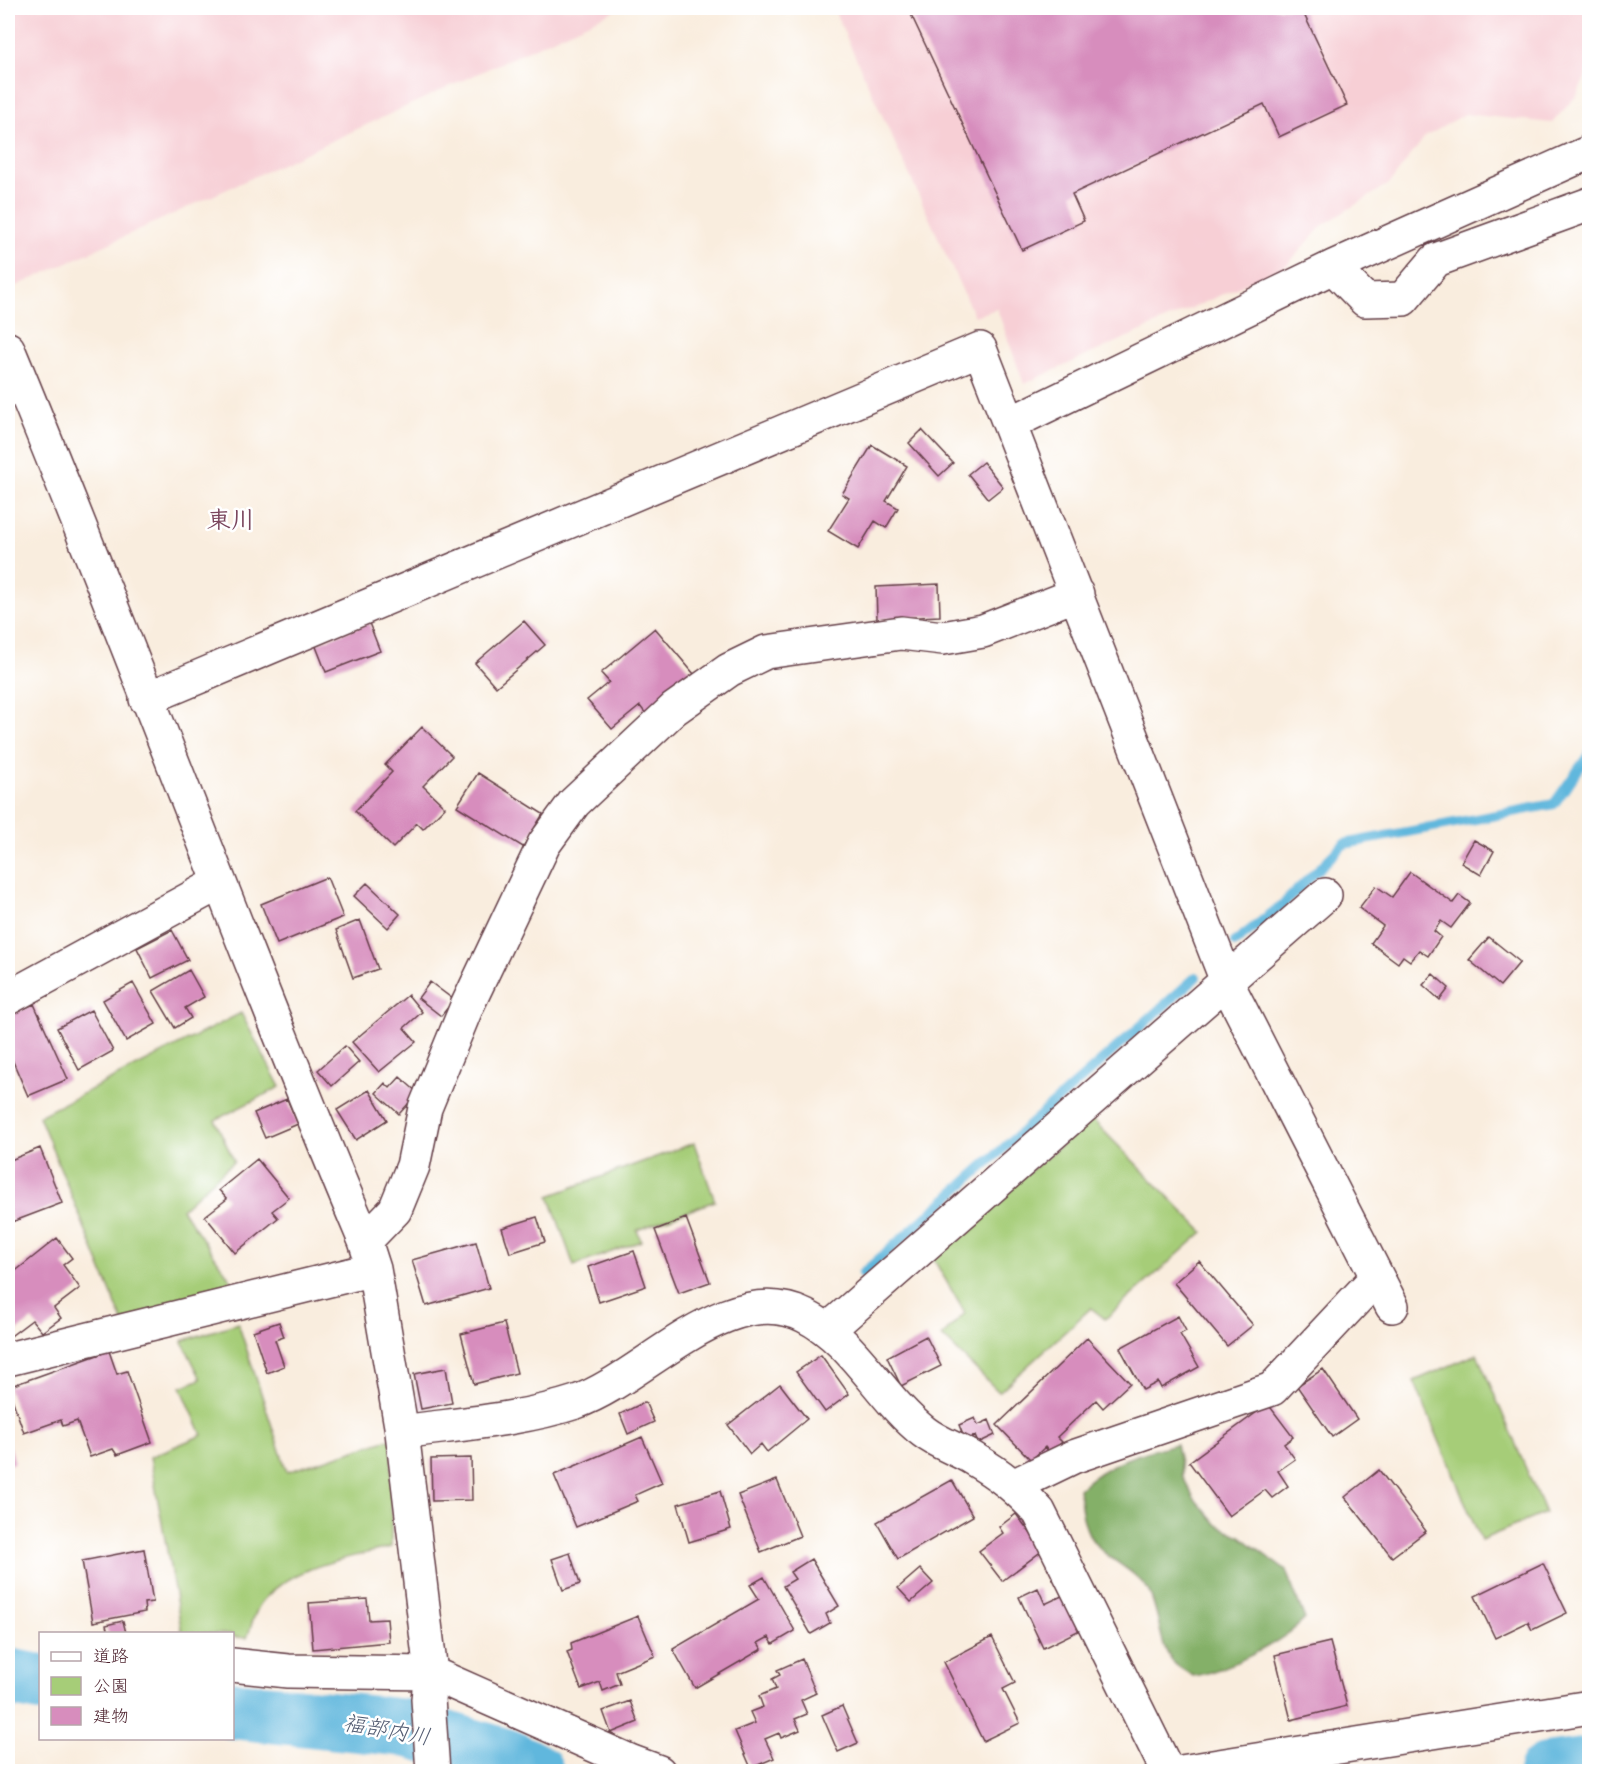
<svg xmlns="http://www.w3.org/2000/svg" width="1597" height="1779" viewBox="0 0 1597 1779" font-family="Pangolin,'Klee One',sans-serif">
	<style>
		.built { fill: #f7cfd5 }
		.green { fill: #a6cd78; stroke: #787652; stroke-width: 1.5 }
		.forest { fill: #84b068; stroke: #67684a; stroke-width: 1.5 }
		.lines { fill: none; stroke-linecap: round; stroke-linejoin: round }
		.stream { stroke: #60b7dd; stroke-width: 10 }
		.river { stroke: #60b7dd; stroke-width: 58 }
		.building { fill: #d78dbd }
		.minor-casing { stroke: #643e46; stroke-width: 36 }
		.minor { stroke: #fff; stroke-width: 33 }
		.labels { text-anchor: middle; stroke-width: 5; stroke-linejoin: round; paint-order: stroke }
		.water-label { font-size: 22px; font-style: italic; fill: #535c72; stroke: #fff }
		.quarter-label { font-size: 24px; font-weight: bold; fill: #7b465e; stroke: #fff }
	</style>
	<rect width="100%" height="100%" fill="#fff"/>
	<filter id="ink" filterUnits="userSpaceOnUse"><feTurbulence type="fractalNoise" baseFrequency=".0167" numOctaves="2"/><feDisplacementMap in="SourceGraphic" scale="12" xChannelSelector="R" yChannelSelector="G"/><feConvolveMatrix kernelMatrix="1 2 1 2 8 2 1 2 1" color-interpolation-filters="sRGB"/></filter>
	<filter id="wash" filterUnits="userSpaceOnUse"><feTurbulence type="fractalNoise" baseFrequency=".008" numOctaves="4" result="noise"/><feDisplacementMap in="SourceGraphic" scale="24" xChannelSelector="R" yChannelSelector="G"/><feGaussianBlur stdDeviation="1.35" result="paint"/><feColorMatrix in="noise" values="0 0 0 0 0 0 0 0 0 0 0 0 0 0 0 0 0 1.4 0 .05"/><feComposite in="paint" operator="in"/></filter>
	<g filter="url(#wash)">
		<rect width="100%" height="100%" fill="#f9edde"/>
		<path class="built" d="M8,8H620L8,290Z
			M833,8H1589V70L1577,95L1552,123L1465,114L1425,137L1389,184L1323,225L1287,265L1024,384L997,309L974,316Z"/>
		<path class="green" d="M241,1013L280,1087L215,1120L234,1161L182,1209L236,1287L123,1322L39,1116Z
			M1092,1119L1203,1232L1105,1319L1091,1308L999,1392L942,1336L965,1313L931,1255Z
			M694,1143L715,1201L637,1230L641,1241L574,1266L549,1196Z
			M238,1323L287,1472L392,1438L391,1547C347,1559 291,1565 261,1603C254,1612 251,1628 247,1638L233,1637L232,1634L182,1633L150,1457L202,1435L181,1387L201,1379L182,1341Z
			M1477,1354L1545,1513L1481,1540L1414,1381Z"/>
		<path class="forest" d="M1176,1444L1183,1477L1194,1498L1217,1525L1240,1536L1286,1571L1305,1619C1282,1643 1225,1671 1193,1676C1187,1672 1179,1668 1174,1663C1159,1649 1160,1610 1148,1590C1134,1568 1103,1558 1091,1538C1082,1523 1081,1506 1079,1489C1107,1462 1140,1453 1176,1444Z"/>
		<g class="lines">
			<path class="stream" d="M1235,942L1281,906L1344,844L1554,804L1590,753
				M862,1274L1196,977"/>
			<path class="river" d="M8,1677L40,1683
				M232,1710L406,1728L508,1758L535,1772
				M1547,1772L1590,1766"/>
		</g>
		<g id="blocks">
			<path class="building" d="M908,8H1301L1347,105L1279,137L1264,104L1072,194L1084,221L1022,250Z
				M922,430L953,463L939,476L909,443Z
				M872,445L907,466L886,501L898,508L886,528L875,521L858,549L828,531L849,498L842,494Z
				M983,462L1003,487L988,499L968,474Z
				M939,584L940,616L877,619L876,587Z
				M524,621L545,645L496,687L475,663Z
				M369,623L380,651L326,672L315,644Z
				M655,628L694,674L646,714L640,706L612,729L587,700L609,682L601,673Z
				M422,727L452,756L423,786L445,807L423,829L417,823L393,848L355,811L392,772L385,765Z
				M478,773L543,814L523,847L457,806Z
				M1474,840L1494,851L1481,875L1461,863Z
				M1410,872L1453,903L1459,895L1470,903L1451,928L1441,921L1434,931L1441,937L1428,956L1419,950L1410,961L1403,956L1398,963L1371,943L1383,926L1359,908L1376,886L1392,897Z
				M327,877L343,917L277,944L261,904Z
				M367,883L400,914L388,928L354,896Z
				M360,920L378,969L353,978L336,930Z
				M172,930L188,960L152,978L137,948Z
				M1489,937L1520,962L1500,986L1469,960Z
				M189,970L204,997L185,1008L191,1018L175,1028L153,991Z
				M1433,974L1449,988L1440,1000L1423,985Z
				M430,982L454,1000L441,1016L418,998Z
				M133,983L156,1024L126,1041L103,1000Z
				M408,995L422,1012L404,1028L416,1042L379,1072L352,1042Z
				M34,1004L68,1079L28,1096L8,1050V1016Z
				M91,1010L113,1051L79,1070L57,1028Z
				M345,1046L359,1062L332,1086L318,1070Z
				M400,1077L418,1093L399,1114L376,1093L385,1083L390,1088Z
				M369,1090L387,1120L356,1140L337,1110Z
				M287,1099L298,1124L265,1138L254,1113Z
				M40,1148L62,1203L12,1222L8,1209V1161Z
				M257,1159L289,1198L272,1211L278,1218L235,1253L205,1216L227,1199L219,1190Z
				M537,1217L545,1242L510,1253L502,1228Z
				M686,1218L710,1282L679,1293L655,1230Z
				M57,1238L72,1258L63,1265L80,1288L54,1308L61,1318L42,1332L32,1320L8,1338V1277Z
				M476,1242L489,1288L426,1306L412,1260Z
				M634,1251L646,1286L599,1302L588,1267Z
				M1199,1261L1253,1325L1227,1346L1174,1283Z
				M1178,1316L1186,1331L1180,1334L1199,1367L1161,1388L1158,1382L1143,1390L1120,1348Z
				M279,1322L284,1337L275,1340L284,1366L267,1373L253,1331Z
				M504,1323L517,1373L474,1384L461,1334Z
				M926,1336L941,1366L901,1386L887,1357Z
				M1087,1338L1130,1383L1103,1408L1096,1400L1057,1437L1062,1442L1050,1453L1045,1447L1031,1460L997,1425Z
				M109,1351L117,1374L127,1371L152,1442L117,1455L113,1449L90,1457L77,1421L63,1426L61,1420L24,1433L8,1387Z
				M821,1355L849,1394L825,1412L796,1372Z
				M446,1368L452,1403L421,1409L414,1374Z
				M1323,1369L1357,1419L1332,1437L1297,1386Z
				M780,1384L807,1419L767,1452L761,1444L750,1454L728,1425Z
				M645,1402L654,1422L628,1434L620,1414Z
				M1268,1404L1293,1437L1284,1444L1295,1459L1278,1471L1288,1486L1272,1498L1265,1490L1229,1516L1189,1462Z
				M975,1418L978,1425L989,1420L995,1435L978,1443L975,1436L965,1440L959,1425Z
				M642,1437L662,1483L635,1495L638,1501L576,1527L554,1475Z
				M8,1439L15,1463L8,1465Z
				M471,1458L472,1500L432,1501L431,1459Z
				M1379,1470L1426,1531L1392,1557L1345,1497Z
				M777,1480L800,1536L761,1552L738,1495Z
				M952,1480L973,1516L898,1559L877,1522Z
				M720,1491L731,1529L689,1542L678,1504Z
				M1016,1514L1043,1550L1002,1581L979,1551L1003,1533L999,1527Z
				M144,1549L153,1602L144,1603L145,1612L93,1622L82,1561Z
				M570,1553L580,1584L563,1590L552,1559Z
				M811,1559L839,1606L826,1614L830,1623L811,1634L783,1586L795,1579L790,1572Z
				M1543,1563L1567,1613L1532,1630L1528,1622L1495,1638L1475,1596Z
				M920,1569L933,1583L911,1602L898,1588Z
				M764,1577L795,1631L773,1644L769,1637L758,1643L762,1649L695,1688L673,1649L759,1599L750,1585Z
				M1038,1588L1045,1604L1066,1594L1082,1629L1043,1648L1019,1597Z
				M367,1599L369,1620L387,1619L389,1642L313,1649L309,1603Z
				M638,1616L655,1656L616,1672L620,1684L603,1691L600,1682L581,1689L567,1652L572,1650L571,1643Z
				M123,1621L126,1633L108,1634L106,1625Z
				M992,1637L1015,1683L1003,1689L1020,1723L983,1741L944,1662Z
				M1330,1642L1347,1706L1291,1720L1275,1655Z
				M802,1659L816,1693L801,1700L807,1714L795,1719L800,1730L781,1738L779,1733L765,1739L774,1758L751,1768L735,1731L755,1723L750,1712L763,1707L759,1696L776,1689L772,1679L780,1675L777,1670Z
				M630,1701L638,1722L611,1733L603,1711Z
				M842,1706L858,1743L838,1752L822,1715Z"/>
		</g>
	</g>
	<g filter="url(#ink)">
		<use href="#blocks" fill-opacity="0" stroke="#643e46" stroke-width="1.5"/>
		<g class="lines">
			<g class="minor-casing">
				<path id="minor" d="M1333,267L1365,300L1403,299L1436,260L1590,204
					M8,349C131,645 240,946 365,1241L374,1269L402,1432L431,1673L428,1699L433,1772
					M1011,423L1333,267L1590,152
					M146,699L980,349L1230,989L1392,1306
					M8,998L219,883
					M365,1241L395,1210L413,1166L425,1108L467,1006L544,844L574,803L674,709L729,670L766,652L901,633L943,638L983,631L1077,594
					M829,1329L1325,895
					M8,1359L374,1269
					M402,1432C459,1424 521,1420 576,1402C645,1378 728,1277 805,1316C855,1341 880,1398 924,1432C938,1443 957,1449 972,1458C1001,1475 1017,1488 1039,1512L1168,1772
					M1015,1485L1073,1457L1272,1389L1377,1277
					M232,1665L288,1671L431,1673L632,1762L659,1772
					M1181,1772L1590,1707"/>
			</g>
			<use href="#minor" class="minor"/>
		</g>
	</g>
	<g class="labels">
		<g class="water-label">
			<text transform="translate(387 1729) rotate(10)" y="8">福部内川</text>
		</g>
		<g class="quarter-label">
			<text x="231" y="528">東川</text>
		</g>
	</g>
	<rect width="1597" height="1779" fill="none" stroke="#fff" stroke-width="30"/>
	<rect x="39" y="1632" width="195" height="108" fill="#ffffff" stroke="#b7a5aa" stroke-width="1.5"/>
	<rect x="51" y="1652" width="30" height="9" fill="#ffffff" stroke="#b7a5aa" stroke-width="1.5"/>
	<text x="93" y="1662" font-size="18" fill="#4a1f2b">道路</text>
	<rect x="51" y="1677" width="30" height="18" fill="#a6cd78" stroke="#b7a5aa" stroke-width="1.5"/>
	<text x="93" y="1692" font-size="18" fill="#4a1f2b">公園</text>
	<rect x="51" y="1707" width="30" height="18" fill="#d78dbd" stroke="#b7a5aa" stroke-width="1.5"/>
	<text x="93" y="1722" font-size="18" fill="#4a1f2b">建物</text>
</svg>
